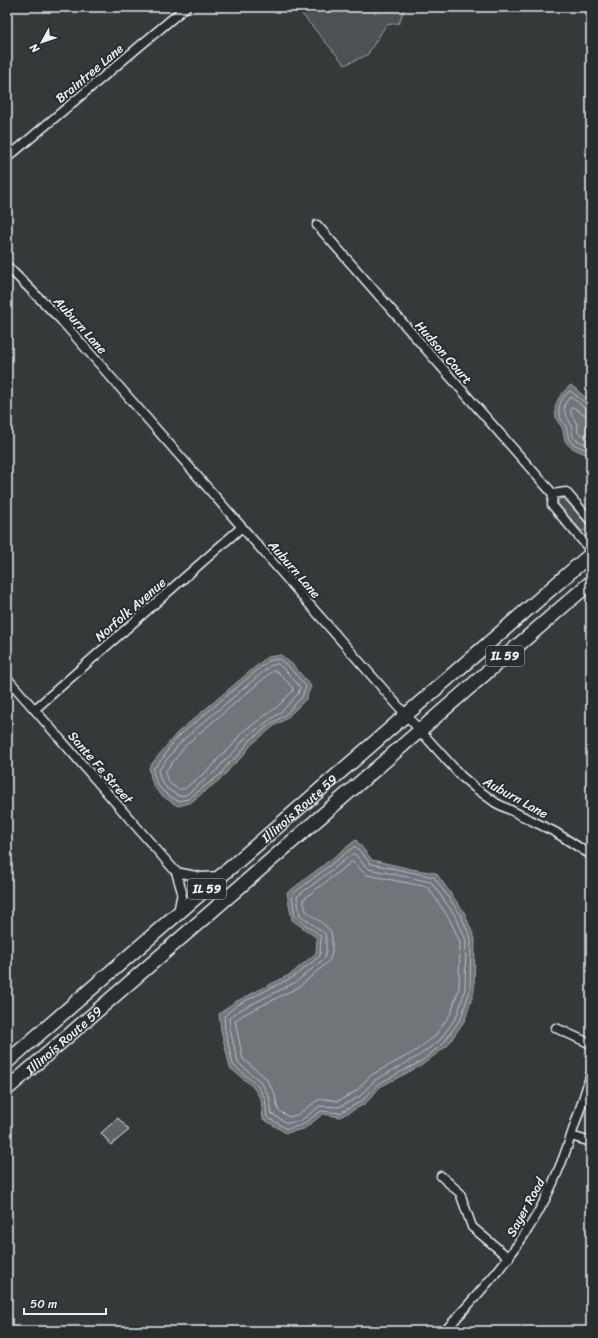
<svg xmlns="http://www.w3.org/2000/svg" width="598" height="1338" viewBox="0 0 598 1338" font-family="Sriracha,sans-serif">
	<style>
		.green { fill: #4d5152; stroke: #9aa1a5 }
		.water { fill: #707579; stroke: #a0a7ac }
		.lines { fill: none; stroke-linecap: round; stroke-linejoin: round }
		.shore { stroke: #b8bfc5; stroke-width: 1 }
		.building { fill: #5f6365; stroke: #e8f1f8 }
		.street-casing { stroke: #e8f1f8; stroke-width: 11 }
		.primary-casing { stroke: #e8f1f8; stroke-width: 16 }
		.street { stroke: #2a2d2e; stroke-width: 8 }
		.primary { stroke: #2a2d2e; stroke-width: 13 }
		.labels { text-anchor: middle; stroke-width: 4; stroke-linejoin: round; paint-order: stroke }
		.shield { fill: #2a2d2e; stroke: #afb6bb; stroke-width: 1 }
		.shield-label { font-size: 12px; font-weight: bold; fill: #e8f1f8 }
		.street-label { font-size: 13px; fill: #e8f1f8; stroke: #2a2d2e }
	</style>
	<rect width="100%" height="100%" fill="#35393a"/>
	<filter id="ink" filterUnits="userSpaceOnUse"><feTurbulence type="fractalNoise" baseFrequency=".025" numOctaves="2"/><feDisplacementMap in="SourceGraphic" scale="8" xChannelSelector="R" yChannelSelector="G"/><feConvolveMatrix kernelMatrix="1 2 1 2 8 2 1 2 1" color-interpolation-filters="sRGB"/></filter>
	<g filter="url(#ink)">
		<path class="green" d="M296,7H401L404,10L399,23L386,25L367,55L345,65Z
			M562,498L565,499L587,525V530L581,531L580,529L558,504V501Z"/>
		<path class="water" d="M571,385L591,402V456C585,453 576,451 571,447C562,441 565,435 562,428C561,425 558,423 557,420C551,405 560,394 571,385Z
			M281,655L293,665L311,686L306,699L286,719L274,726L251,745L243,756L232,766L223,777L190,803L178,806C158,794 152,790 149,767C159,756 167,744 177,733L267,657Z
			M356,840L372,860L411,869L436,873L464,912L475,939L474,991L465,1020L447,1046L422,1065L380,1087L365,1104L340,1117L323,1114L304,1129L286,1133L263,1119L261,1099L252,1086L230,1068L221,1030L219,1014L235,1002L291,974L316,953L317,938L292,920L287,893Z"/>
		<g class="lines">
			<path class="shore" d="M591,404H587L570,391C561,397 556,408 561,419C562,421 565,424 566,427C569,433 566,439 573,444C578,447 585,449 591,451
				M591,409L585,408L571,397C558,408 567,414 571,425C573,431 571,436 576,440C580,442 586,444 591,446
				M591,415L583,414L573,407L571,408V414L577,424L578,433L591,439
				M279,659L290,668L306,686L302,697L284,716L272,723L248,742L240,754L229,763L220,775L188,799L178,801C163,793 155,787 153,769L163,758L170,746L180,735L268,661Z
				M278,664L287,672L300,687L298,694L281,712L245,738L236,750L225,760L216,771L186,795L179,796L167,789L160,778L158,771C167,760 174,749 184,739L270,666Z
				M273,671H277L293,688V691L277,707L241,733L232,746L220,756L212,767L184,789C175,791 166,781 165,772C173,763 179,753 188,743Z
				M354,847H356L371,864L434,877L460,914L471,939L470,990L461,1018L443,1044L420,1062L378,1084L362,1101L340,1113L321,1111L302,1125L287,1129L267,1117L265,1098L256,1084L233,1065L225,1030L224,1016L237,1005L293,977L320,956L321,936L295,917L292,895Z
				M353,854H355L365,866L369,869L431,882L456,917L466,940L465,989L457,1016L440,1040L417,1057L375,1080L359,1097L339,1107L320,1106L300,1121L287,1123L272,1114L269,1096L260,1081L238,1063L230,1029L229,1018L240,1010L296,982L324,959L326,953V938L325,934L300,915L297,897Z
				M352,862L354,863L362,871L367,875L428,887L450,920L460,942L459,988L451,1013L435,1036L414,1052L371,1075L355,1092L338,1101L325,1099L318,1100L297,1115L289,1117L278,1110L275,1094L265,1077L243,1059L235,1021L243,1015L299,987L329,961L332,953V938L331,932L326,926L306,911L303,900Z"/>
		</g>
		<path class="building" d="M118,1118L129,1130L111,1145L101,1133Z"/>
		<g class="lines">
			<g class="street-casing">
				<path id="street" d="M7,158L186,7
					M317,225L553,494
					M7,266L61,320L406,715L461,776L474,787L496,803L555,832L591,855
					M553,494L552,505L591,551
					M553,494L566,492L591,521
					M7,678L176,872L182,892L178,913
					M35,709L242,527
					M176,872L201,877L221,876
					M556,1028L591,1044
					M571,1136L591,1142
					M441,1176L460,1193L472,1227L509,1258
					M445,1331C474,1298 505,1266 528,1229C559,1182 574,1127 591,1074"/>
			</g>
			<g class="primary-casing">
				<g id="primary">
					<path id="s1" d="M7,1062L591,554"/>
					<path id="s2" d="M7,1089L591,582"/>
				</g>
			</g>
			<use href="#street" class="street"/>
			<use href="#primary" class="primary"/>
		</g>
	</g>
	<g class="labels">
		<g class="shield">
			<rect x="486" y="646" width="38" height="20" rx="3"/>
			<rect x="188" y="879" width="38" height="20" rx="3"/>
		</g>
		<g class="shield-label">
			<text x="505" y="660">IL 59</text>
			<text x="207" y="893">IL 59</text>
		</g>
		<g class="street-label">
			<text transform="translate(89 73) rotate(-40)" y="5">Braintree Lane</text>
			<text transform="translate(81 325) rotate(48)" y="5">Auburn Lane</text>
			<text transform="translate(444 352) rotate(49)" y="5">Hudson Court</text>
			<text transform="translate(295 569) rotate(49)" y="5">Auburn Lane</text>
			<text transform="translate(130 609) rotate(-41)" y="5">Norfolk Avenue</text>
			<text transform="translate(101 767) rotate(49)" y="5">Sante Fe Street</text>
			<text transform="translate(516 797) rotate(29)" y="5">Auburn Lane</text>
			<text dy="5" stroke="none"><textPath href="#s1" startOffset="387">Illinois Route 59</textPath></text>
			<text dy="5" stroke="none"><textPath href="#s2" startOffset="75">Illinois Route 59</textPath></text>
			<text transform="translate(525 1207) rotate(-61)" y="5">Sayer Road</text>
		</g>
	</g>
	<rect width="598" height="1338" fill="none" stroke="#2a2d2e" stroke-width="24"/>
	<rect x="12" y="12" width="574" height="1314" fill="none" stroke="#e8f1f8" stroke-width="1.5" filter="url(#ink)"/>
	<g transform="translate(42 42) rotate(230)" stroke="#2a2d2e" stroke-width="3" paint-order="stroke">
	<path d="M0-3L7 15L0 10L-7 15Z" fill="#e8f1f8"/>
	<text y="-6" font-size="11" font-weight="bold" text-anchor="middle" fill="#e8f1f8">N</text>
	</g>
	<path d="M24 1308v6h82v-6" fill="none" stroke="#e8f1f8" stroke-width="2"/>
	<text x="30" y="1308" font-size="12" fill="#e8f1f8" stroke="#2a2d2e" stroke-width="3" paint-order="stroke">50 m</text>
</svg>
